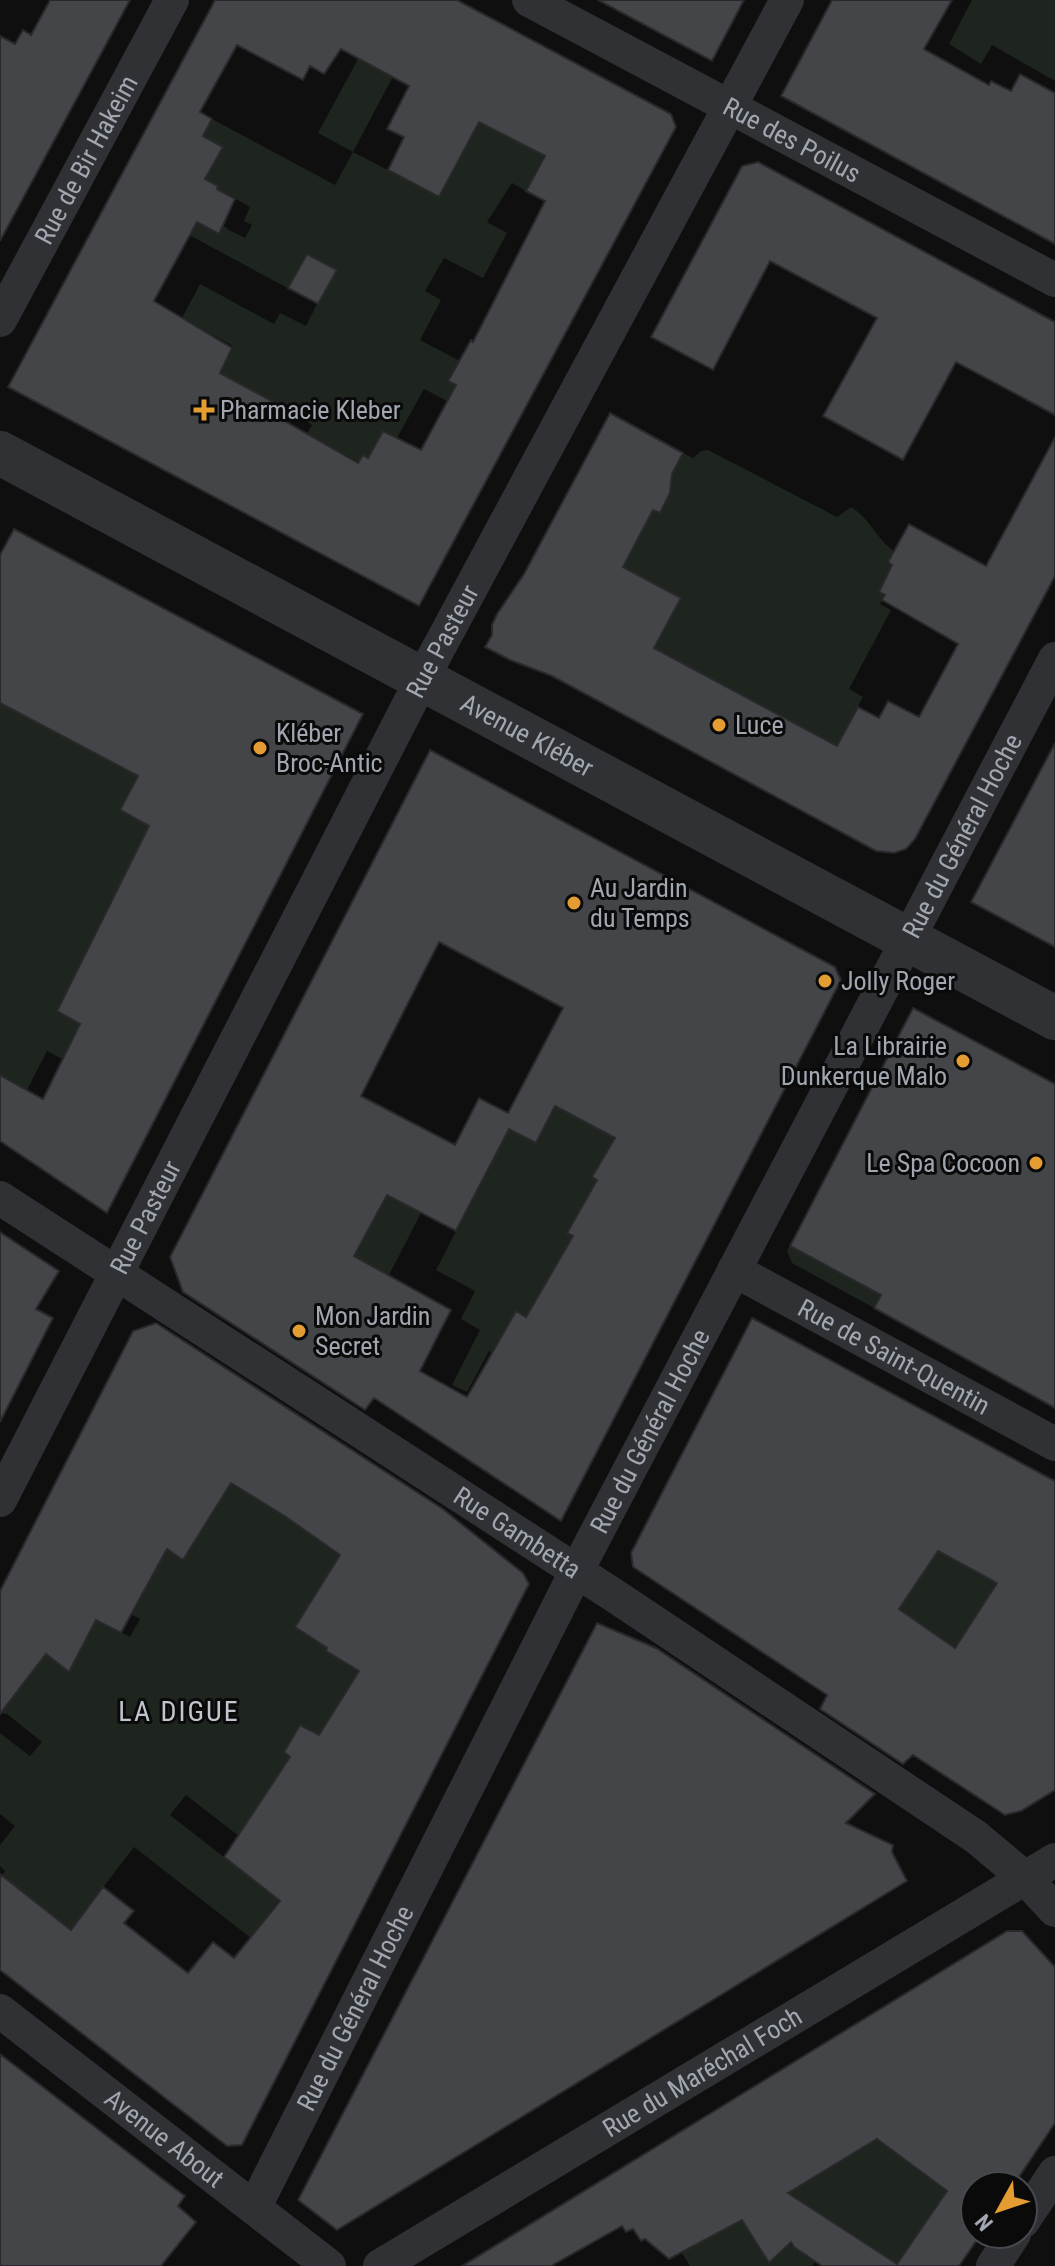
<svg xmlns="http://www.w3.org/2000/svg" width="1055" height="2266" viewBox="0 0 1055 2266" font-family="'Roboto Condensed',sans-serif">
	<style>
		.green { fill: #1e241e }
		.building { fill: #434548; stroke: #29292c; stroke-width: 2; fill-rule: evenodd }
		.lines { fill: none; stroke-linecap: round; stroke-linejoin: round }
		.minor { stroke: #303135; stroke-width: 34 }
		.tertiary { stroke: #303135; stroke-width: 44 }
		.poi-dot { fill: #e49d33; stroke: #0a0a0b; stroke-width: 3 }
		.labels { text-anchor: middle; stroke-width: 6; stroke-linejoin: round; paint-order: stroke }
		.street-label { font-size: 26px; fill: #a1a7b0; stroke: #0a0a0b }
		.poi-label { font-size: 26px; fill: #a1a7b0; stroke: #0a0a0b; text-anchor: start }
		.neighbourhood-label { font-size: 28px; letter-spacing: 2px; fill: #c1c5cd; stroke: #0a0a0b }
	</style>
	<rect width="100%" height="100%" fill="#0f0f10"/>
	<path class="green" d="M972,0H1055V81L992,45L981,64L949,44Z
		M416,33L353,152L388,170L415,120L498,84L517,94L497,131L544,156L526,191L512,183L487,222L507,233L483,278L444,258L425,291L441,300L420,340L460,361L449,381L455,385L447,401L424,389L397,438L383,432L368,458L363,456L358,462L307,434L312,425L290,411L217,379L233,346L182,318L200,284L274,324L280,313L306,326L317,304L176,228L183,215L219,234L223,225L229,230L245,238L252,225L244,221L250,207L217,189L218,186L195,174L223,147L203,136L212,119L335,185L353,152L318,133L358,59L370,65Z
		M708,450L837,517L851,507C870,518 877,540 894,551L892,565L879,592L885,595L880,604L891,610L849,689L863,697L833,754L798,725L650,656L681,598L623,567L653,510L660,513L670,493L672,474L683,453L693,458L701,451Z
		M0,703L102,757L112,740L134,745L123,768L171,794L129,793L120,810L162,834L115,897L80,965L118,1044L81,1069L47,1051L27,1090L0,1075Z
		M555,1106L645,1154L629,1194L586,1220L577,1215L567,1233L607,1256L545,1381L489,1351L467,1392L452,1385L480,1330L461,1319L475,1291L436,1270L509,1129L536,1143Z
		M305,1152L421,1213L389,1275L373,1267L281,1263Z
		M790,1246L913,1254L874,1308L792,1263L787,1251Z
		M245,1461L253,1496L400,1592L327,1648L326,1651L359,1671L345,1693L334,1744L300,1725L284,1753L290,1757L294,1879L186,1795L170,1815L279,1900L256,1931L270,1942L265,1949L134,1847L75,1924L78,1943L2,1876L5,1871L0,1866V1845L15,1826L0,1814V1733L30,1756L42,1742L7,1714L1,1713L0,1619L69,1672L83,1645L81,1612L130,1637L140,1619L76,1585L142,1593L148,1583L100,1500L183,1560Z
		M745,1517L994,1531L973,1570L990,1579L1055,1594L976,1655L959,1642L954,1647L878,1640L923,1573Z
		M871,2117L936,2183L954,2197L921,2229L896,2266H822L815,2262L812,2266H690L682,2253L712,2236L708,2228L724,2191L768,2263L789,2244L808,2256L763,2196Z"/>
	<path class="building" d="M50,0H130L0,241V36L15,44L23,30L31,35Z
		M215,0H457L671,114L676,127L419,606L8,387ZM237,45L303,80L310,66L324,74L341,49L409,86L387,129L404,137L388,170L439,197L479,122L545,156L526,191L545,201L473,342L471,340L448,381L456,385L421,450L383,431L368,458L363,455L358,463L285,421L290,411L220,373L232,348L154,301L197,222L219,234L235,199L217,189L218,186L205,179L223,147L203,136L212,119L200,112Z
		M598,0H744L712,61Z
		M832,0H952L924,49L989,85L991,81L1011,91L1020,74L1055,93V244L781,96Z
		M758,162L1055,322V415L956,362L903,460L823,416L877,318L770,261L713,370L651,337L742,166Z
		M307,254L337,270L318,304L288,288Z
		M610,413L683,453L672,474L670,493L660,513L653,510L623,567L681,598L654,648L837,746L858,707L879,718L888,701L919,717L958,644L882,600L885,595L879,592L892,565L888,562L909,524L986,566L1055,437V576L915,839L906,849L894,853L876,851L552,676L510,660L485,647L492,635V625L497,614L524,574Z
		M14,529L363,714L107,1213L0,1141V1075L43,1099L80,1024L57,1011L149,826L120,810L138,776L0,703V555Z
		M1055,743V947L971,902Z
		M430,750L835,967L841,980L561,1521L374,1398L365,1410L183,1292L170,1257ZM439,942L563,1008L508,1113L479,1098L455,1145L361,1096ZM555,1106L615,1138L592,1177L597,1180L567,1233L573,1236L526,1317L516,1311L467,1397L420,1371L451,1310L354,1256L387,1195L456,1231L509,1129L536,1143Z
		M913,1008L1055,1084V1408L874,1308L881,1295L790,1246Z
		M0,1232L59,1271L36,1309L53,1318L0,1422Z
		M752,1318L1055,1481V1790L1021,1811L1005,1815L913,1755L903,1764L820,1709L827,1695L633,1567L631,1553ZM938,1551L997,1583L955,1648L899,1609Z
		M156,1323L443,1509L523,1573L529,1584L242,2145L227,2146L0,1970V1874L71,1930L103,1887L134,1911L124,1923L188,1973L213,1942L234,1958L280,1901L224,1857L290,1757L284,1752L300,1725L319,1735L359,1671L326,1651L327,1648L295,1627L340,1555L286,1517L231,1483L183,1560L167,1549L121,1633L96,1620L69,1672L46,1654L0,1714V1591L133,1331Z
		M597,1623L656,1648L875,1794L846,1823L893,1845L892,1852L907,1881L337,2230L298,2200Z
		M1007,1931H1022L1055,1967V2123L1013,2186H975V2234H981L959,2266H822L794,2247L791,2242L769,2263L742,2220L669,2259L645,2239L641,2241L633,2229L626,2232L622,2226L551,2266H462ZM877,2139L947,2191L897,2264L788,2193Z
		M0,2054L185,2196L178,2206L196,2222L161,2266H0Z"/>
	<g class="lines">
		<g class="minor">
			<path id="s1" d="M529,0L1055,280"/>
			<path id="s2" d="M0,320L172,0"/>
			<path id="s3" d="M0,1198L612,1594L976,1837L1025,1878L1055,1910"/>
			<path id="s4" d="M734,1270L1055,1444"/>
			<path id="s5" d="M0,1500L422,679L787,0"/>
			<path id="s6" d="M0,2011L329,2266"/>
			<path id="s7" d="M254,2208L576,1572L1055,659"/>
			<path d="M1023,2221L1055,2173"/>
			<path id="s8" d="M380,2266L1055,1860"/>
			<path d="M993,2266L1014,2234"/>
		</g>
		<path class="tertiary" id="s9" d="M0,453L1055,1018"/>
	</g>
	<g class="poi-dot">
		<path d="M200 398h8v8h8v8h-8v8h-8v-8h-8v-8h8z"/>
		<circle cx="719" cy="725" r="8"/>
		<circle cx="260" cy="748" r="8"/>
		<circle cx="574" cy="903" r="8"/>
		<circle cx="825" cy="981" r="8"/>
		<circle cx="963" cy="1061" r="8"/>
		<circle cx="1036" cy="1163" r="8"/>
		<circle cx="299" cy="1331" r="8"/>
	</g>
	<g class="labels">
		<g class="street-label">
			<text dy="9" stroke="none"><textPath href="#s1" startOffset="298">Rue des Poilus</textPath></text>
			<text dy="9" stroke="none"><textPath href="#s2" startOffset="182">Rue de Bir Hakeim</textPath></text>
			<text dy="9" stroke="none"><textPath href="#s5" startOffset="966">Rue Pasteur</textPath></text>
			<text dy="9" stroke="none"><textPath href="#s9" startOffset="598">Avenue Kléber</textPath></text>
			<text dy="9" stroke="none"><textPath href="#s7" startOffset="1544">Rue du Général Hoche</textPath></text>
			<text dy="9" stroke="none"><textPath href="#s5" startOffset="318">Rue Pasteur</textPath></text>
			<text dy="9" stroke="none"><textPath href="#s4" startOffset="182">Rue de Saint-Quentin</textPath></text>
			<text dy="9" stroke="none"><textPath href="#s7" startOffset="872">Rue du Général Hoche</textPath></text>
			<text dy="9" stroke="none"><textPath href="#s3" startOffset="616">Rue Gambetta</textPath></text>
			<text dy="9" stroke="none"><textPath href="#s7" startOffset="224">Rue du Général Hoche</textPath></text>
			<text dy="9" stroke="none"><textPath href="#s8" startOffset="376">Rue du Maréchal Foch</textPath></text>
			<text dy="9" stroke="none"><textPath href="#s6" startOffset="208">Avenue About</textPath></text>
		</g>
		<g class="poi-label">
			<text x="220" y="419">Pharmacie Kleber</text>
			<text x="735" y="734">Luce</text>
			<text x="276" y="742">Kléber<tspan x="276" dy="30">Broc-Antic</tspan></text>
			<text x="590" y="897">Au Jardin<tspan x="590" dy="30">du Temps</tspan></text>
			<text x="841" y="990">Jolly Roger</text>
			<text x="947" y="1055" text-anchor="end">La Librairie<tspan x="947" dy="30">Dunkerque Malo</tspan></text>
			<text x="1020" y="1172" text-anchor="end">Le Spa Cocoon</text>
			<text x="315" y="1325">Mon Jardin<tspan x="315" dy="30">Secret</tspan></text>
		</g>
		<g class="neighbourhood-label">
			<text x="179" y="1721">LA DIGUE</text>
		</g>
	</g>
	<g transform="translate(999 2210) rotate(230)"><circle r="38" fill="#0a0a0b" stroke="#46494d" stroke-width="2"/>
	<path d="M0-6L14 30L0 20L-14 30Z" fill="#e49d33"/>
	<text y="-12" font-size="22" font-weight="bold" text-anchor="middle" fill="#a1a7b0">N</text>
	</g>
</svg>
